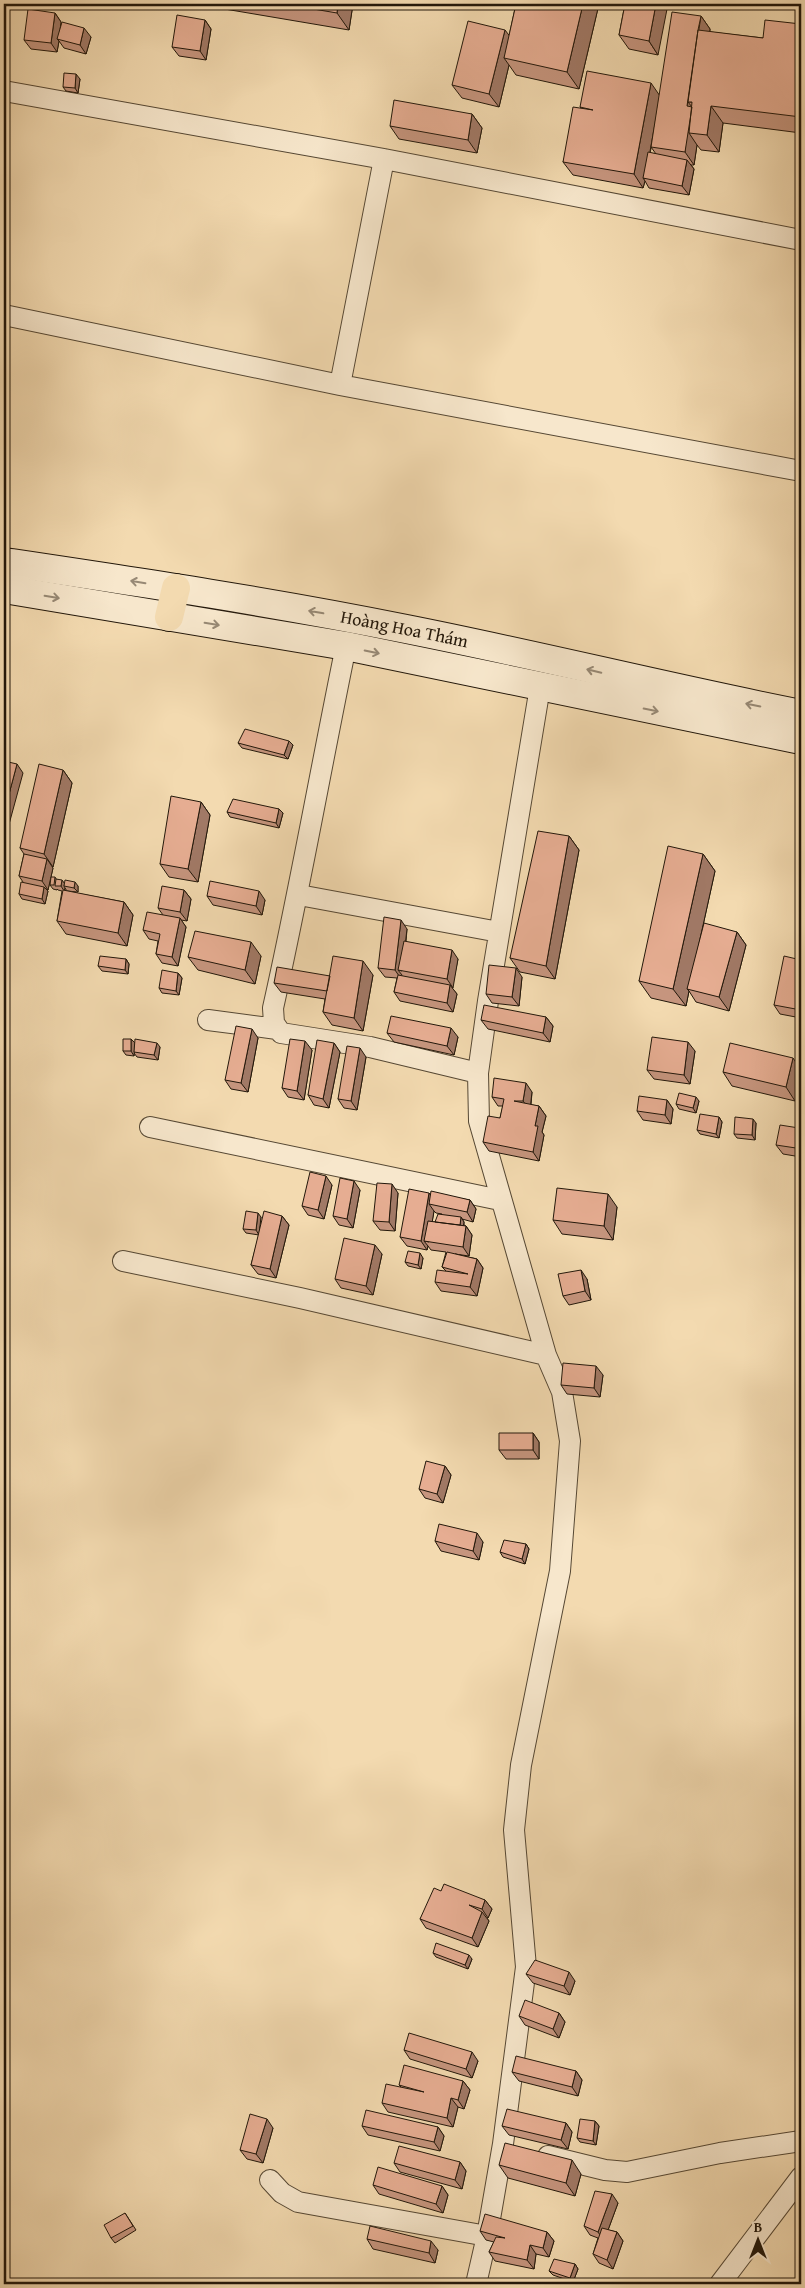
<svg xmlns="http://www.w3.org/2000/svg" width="805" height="2288" viewBox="0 0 805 2288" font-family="'Gentium Book Plus',serif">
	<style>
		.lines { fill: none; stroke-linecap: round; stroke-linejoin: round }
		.minor-casing { stroke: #564834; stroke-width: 22 }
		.secondary-casing { stroke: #22170a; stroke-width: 30 }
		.primary-casing { stroke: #22170a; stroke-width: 30 }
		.minor { stroke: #f7e7cc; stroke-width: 20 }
		.secondary { stroke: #f7e7cc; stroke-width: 28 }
		.primary { stroke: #f3dab0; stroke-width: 28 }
		.wall { fill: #c6957e; stroke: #22170a; fill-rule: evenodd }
		.shaded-wall { fill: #a17966; stroke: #22170a }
		.building { fill: #e6ad92; stroke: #22170a }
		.oneway { stroke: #978975 }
		.labels { text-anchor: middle; stroke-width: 4; stroke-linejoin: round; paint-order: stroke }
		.street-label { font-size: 18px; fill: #22170a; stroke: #f7e7cc }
	</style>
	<rect width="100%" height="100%" fill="#f3dab0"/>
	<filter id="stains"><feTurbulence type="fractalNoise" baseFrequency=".004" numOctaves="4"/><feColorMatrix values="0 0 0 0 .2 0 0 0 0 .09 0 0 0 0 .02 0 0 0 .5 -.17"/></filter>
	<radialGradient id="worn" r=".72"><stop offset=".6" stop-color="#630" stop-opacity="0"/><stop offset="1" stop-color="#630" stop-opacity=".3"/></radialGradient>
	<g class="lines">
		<g class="minor-casing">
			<path id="minor" d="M4,91L384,159L801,240
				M4,315L340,385L801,471
				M340,385L384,159
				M346,646C321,767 300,888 273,1008L274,1023L281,1033L370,1047L478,1073
				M299,895L499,932
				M208,1020L277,1029
				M150,1127L500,1200
				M123,1261L300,1298L546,1355
				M548,2156L605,2170L627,2172L720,2153L801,2141
				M270,2180L282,2193L298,2202L487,2236
				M476,2284L487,2236L503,2144L526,1967L514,1830L521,1765L560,1571L570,1441L562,1392L546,1355L479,1121L478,1073L488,1001L540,687
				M720,2284L801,2177"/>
		</g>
		<g class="secondary-casing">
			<g id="secondary">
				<path id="s1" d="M4,562C138,582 273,602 406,629C538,655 669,688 801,714"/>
				<path d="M4,589L346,646L801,740"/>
			</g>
		</g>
		<g class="primary-casing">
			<path id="primary" d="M169,617L176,588"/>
		</g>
		<use href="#minor" class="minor"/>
		<use href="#secondary" class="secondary"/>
		<use href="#primary" class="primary"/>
	</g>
	<path class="wall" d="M195,4H353L349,30Z
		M516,4H599L579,89L516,75L509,65L499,107L462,98L452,85L509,36Z
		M625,4L658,55L629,49L619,35Z
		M55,13L61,22L60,29L91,37L86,54L64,48L59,41L57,52L31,49L24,40Z
		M701,16L710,29V32L763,38L801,24V133L723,123L719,152L701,150L697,145L694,165H691L694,169L689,195L649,188L645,181L643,188L573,175L563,162L581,108L580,107L659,95ZM652,144L651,147L656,154L650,153Z
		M205,20L211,29L206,60L179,56L172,47Z
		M80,79L78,93L66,91L63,87Z
		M472,114L482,128L477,153L399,139L390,126Z
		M801,153V183L799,182L796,178Z
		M238,743L293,745L288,759L242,748Z
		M63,770L72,783L53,867H52L53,868L48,890L46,889L48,891L45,904L22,899L19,894L23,882L19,876L24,854L20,848Z
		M201,802L210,815L198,882L169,877L160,864Z
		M279,809L283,813L279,828L230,817L227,812Z
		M569,836L579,850L555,979L520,972L510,958Z
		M703,854L715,871L700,939L737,932L746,945L729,1011L696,1002L689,991L686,1006L651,998L639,981Z
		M55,877L56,879L64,883L78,886V892L67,891L65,888V891L124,902L133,915L127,946L66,934L57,921L62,891L58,890L57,889V890L53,889L50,885Z
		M184,890L191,899L187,921L181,920L186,927L178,966L162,963L156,954L158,941L149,939L143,930L163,915L158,908Z
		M207,896L265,900L262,915L213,905Z
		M407,929L406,942L458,959L452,988L457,994L453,1012L400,1001L394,992L397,978L385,977L378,968Z
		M261,956L255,984L198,970L188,957Z
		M126,959L129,964L128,974L102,971L98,966Z
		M801,960V1018L780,1014L774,1005Z
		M178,973L182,978L179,995L162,993L159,988Z
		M373,975L363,1031L332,1025L323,1012L325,999L281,992L274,983L330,976Z
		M522,977L519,1006L492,1003L486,994Z
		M546,1017L553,1026L550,1042L488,1029L481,1020Z
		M387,1033L458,1037L454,1055L394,1042Z
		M258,1038L248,1092L231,1089L225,1080Z
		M131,1039L135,1043L160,1047L158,1060L137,1057L134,1053V1056L126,1055L123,1051Z
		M334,1043L340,1052L329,1108L314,1105L308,1095Z
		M312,1050L304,1100L288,1097L282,1088Z
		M695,1051L690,1084L654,1079L647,1070Z
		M366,1057L357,1110L344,1108L338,1099Z
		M801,1070V1075L795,1101L732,1086L723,1072Z
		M532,1092L531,1105L539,1106L546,1116L542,1132L544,1135L539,1161L489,1151L483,1142L500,1118L503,1106H498L492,1097Z
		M667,1100L673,1109L671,1124L643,1120L637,1111Z
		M699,1101L696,1113L679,1109L676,1104Z
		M719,1117L722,1122L719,1138L700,1134L697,1130Z
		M756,1123L755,1140L737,1138L734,1134Z
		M799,1128L801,1131V1157L783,1154L776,1145Z
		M332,1185L324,1219L308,1215L302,1206Z
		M360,1190L353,1228L339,1225L333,1216Z
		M398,1193L395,1231L380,1230L373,1221Z
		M431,1194L470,1200L476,1209L473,1222L462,1219L464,1222V1225L466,1226L472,1235L469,1256L455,1254L477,1259L483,1268L477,1296L441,1291L435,1282L446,1271L442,1267L446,1252L431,1250L428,1246L427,1250L407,1246L400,1237ZM434,1211L436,1213L442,1214L435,1222H432Z
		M617,1207L613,1240L562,1234L553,1220Z
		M282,1216L289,1225L276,1278L258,1274L251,1265L259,1235L246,1233L243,1229L261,1217L259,1231Z
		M382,1254L373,1295L341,1288L335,1279Z
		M423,1258L421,1269L408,1266L405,1262Z
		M587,1279L591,1300L569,1305L563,1296Z
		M603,1375L600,1397L567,1394L561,1385Z
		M533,1433L539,1442V1459H506L499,1450Z
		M445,1466L451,1475L443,1503L425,1498L419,1489Z
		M435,1541L483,1542L479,1560L441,1551Z
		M526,1544L529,1549L525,1564L503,1557L500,1552Z
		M441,1891L485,1900L492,1909L488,1918H487L489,1921L478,1947L426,1928L420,1919Z
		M433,1953L472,1959L468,1969L436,1957Z
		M526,1974L575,1981L570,1995L533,1983Z
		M559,2013L565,2022L559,2038L525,2025L519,2016Z
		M404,2050L478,2061L472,2078L410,2059Z
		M576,2071L582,2080L578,2096L519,2081L512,2072Z
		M463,2081L470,2090L464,2109L458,2107L453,2127L388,2112L382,2103L401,2087L399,2085Z
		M595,2121L599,2126L596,2145L580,2142L577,2138Z
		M566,2123L572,2132L568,2149L509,2135L502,2126Z
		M362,2126L438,2127L444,2136L440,2151L368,2135Z
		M273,2128L263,2163L247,2159L240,2150Z
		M460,2162L466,2171L462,2189L400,2172L394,2163Z
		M499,2165L581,2174L575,2196L508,2178Z
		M373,2185L442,2186L448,2195L443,2213L379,2194Z
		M618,2203L608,2230L617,2232L623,2241L613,2269L599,2263L593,2254L598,2238L590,2235L584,2226Z
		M125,2213L136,2230L115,2243L111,2238Z
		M480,2231L547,2232L554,2241L549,2257L536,2254L534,2269L495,2261L489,2252L494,2242L486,2240Z
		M367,2239L438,2250L435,2263L373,2249Z
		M575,2264L578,2269L573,2282L553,2275L549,2271Z"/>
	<path class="shaded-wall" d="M338,4H353L349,30L337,13Z
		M583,4H599L579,89L567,72Z
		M656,4H668L658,55L649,41Z
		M55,13L61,22L59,39H57L59,41L57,52L51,43Z
		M701,16L710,29L698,110L692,102H688L692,107L689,133L697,145L694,165L685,152L687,106Z
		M205,20L211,29L206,60L200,51Z
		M84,28L91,37L86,54L80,45Z
		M505,30L515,43L504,58L509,65L499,107L489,94Z
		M76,74L80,79L78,93L75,88Z
		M651,83L660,96L645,179L643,178L645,181L643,188L634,174Z
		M711,106L723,123L719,152L707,135Z
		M472,114L482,128L477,153L468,140Z
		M687,160L694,169L689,195L682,186Z
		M289,741L293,745L288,759L284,755Z
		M17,764L23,773L5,839L4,836V813Z
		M63,770L72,783L53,867L44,854Z
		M201,802L210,815L198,882L188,869Z
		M279,809L283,813L279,828L276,823Z
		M569,836L579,850L555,979L546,966Z
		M703,854L715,871L689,989H687L689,991L686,1006L673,989Z
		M47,859L53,868L48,890L42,881Z
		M62,880L65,884L64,886L65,888L64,891L61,886Z
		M75,882L78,886V892L74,888Z
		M44,887L48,891L45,904L42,899Z
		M184,890L191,899L187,921L180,912Z
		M259,891L265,900L262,915L256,906Z
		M124,902L133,915L127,946L118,933Z
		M180,918L186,927L178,966L172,957Z
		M401,920L407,929L402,971L398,970L402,975L401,979L395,970Z
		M737,932L746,945L729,1011L719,997Z
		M251,942L261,956L255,984L245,970Z
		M452,950L458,959L453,988L447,979Z
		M126,959L129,964L128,974L125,970Z
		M363,961L373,975L363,1031L354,1018Z
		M516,968L522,977L519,1006L512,997Z
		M178,973L182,978L179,995L176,991Z
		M450,985L457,994L453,1012L447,1003Z
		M546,1017L553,1026L550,1042L543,1033Z
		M451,1028L458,1037L454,1055L447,1046Z
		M252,1029L258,1038L248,1092L241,1083Z
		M131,1039L135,1043L134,1056L131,1051Z
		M305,1041L312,1050L304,1100L297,1091Z
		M688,1042L695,1051L690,1084L684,1075Z
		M157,1043L160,1047L158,1060L154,1055Z
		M334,1043L340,1052L329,1108L323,1099Z
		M360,1048L366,1057L357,1110L351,1101Z
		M793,1058L801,1070V1075L795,1101L786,1087Z
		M526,1083L532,1092L530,1110L523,1101Z
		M696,1097L699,1101L696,1113L693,1108Z
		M667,1100L673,1109L671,1124L665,1115Z
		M539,1106L546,1116L542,1132L544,1135L539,1161L533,1152L535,1126Z
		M719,1117L722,1122L719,1138L716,1134Z
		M753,1119L756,1123L755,1140L752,1135Z
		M799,1128L801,1131V1156L796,1148Z
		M326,1176L332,1185L324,1219L318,1210Z
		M354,1181L360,1190L353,1228L347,1219Z
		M392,1184L398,1193L395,1231L389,1222Z
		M429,1193L436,1202L429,1204L434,1211L429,1242L424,1241L428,1246L427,1250L421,1241Z
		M608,1194L617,1207L613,1240L604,1226Z
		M470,1200L476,1209L473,1222L467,1212Z
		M258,1213L261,1217L259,1235L256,1230Z
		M282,1216L289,1225L276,1278L270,1269Z
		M461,1217L464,1222L463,1229L460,1225Z
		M466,1226L472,1235L469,1256L463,1247Z
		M375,1245L382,1254L373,1295L366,1286Z
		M420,1253L423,1258L421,1269L418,1265Z
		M477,1259L483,1268L477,1296L470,1287Z
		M581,1270L587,1279L591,1300L585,1291Z
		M596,1366L603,1375L600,1397L594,1388Z
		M533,1433L539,1442V1459L533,1450Z
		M445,1466L451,1475L443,1503L437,1494Z
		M477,1533L483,1542L479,1560L473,1551Z
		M526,1544L529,1549L525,1564L522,1559Z
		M485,1900L492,1909L488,1918L482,1909Z
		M482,1912L489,1921L478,1947L472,1938Z
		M469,1955L472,1959L468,1969L465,1965Z
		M569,1972L575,1981L570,1995L564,1986Z
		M559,2013L565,2022L559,2038L553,2029Z
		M472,2052L478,2061L472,2078L466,2069Z
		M576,2071L582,2080L578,2096L572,2087Z
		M463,2081L470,2090L464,2109L458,2100Z
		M451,2098L458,2107L453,2127L447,2118Z
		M267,2119L273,2128L263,2163L256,2154Z
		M595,2121L599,2126L596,2145L593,2141Z
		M566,2123L572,2132L568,2149L561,2140Z
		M438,2127L444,2136L440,2151L434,2142Z
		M572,2160L581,2174L575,2196L566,2183Z
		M460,2162L466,2171L462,2189L455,2180Z
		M442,2186L448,2195L443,2213L436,2204Z
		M612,2194L618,2203L604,2241L598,2232Z
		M547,2232L554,2241L549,2257L543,2248Z
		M617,2232L623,2241L613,2269L607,2260Z
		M431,2241L438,2250L435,2263L429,2253Z
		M530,2245L536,2254L534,2269L527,2260Z
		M575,2264L578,2269L573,2282L570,2278Z"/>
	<path class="building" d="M284,4H338L337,13Z
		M516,4H583L567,72L504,58Z
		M625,4H656L649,41L619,35Z
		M28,9L55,13L51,43L24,40Z
		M672,12L701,16L698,30L687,106L692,107L685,152L651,147Z
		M177,15L205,20L200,51L172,47Z
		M765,20L801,24L800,43L801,44V117L711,106L707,135L689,133L692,102H688L698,30L763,38Z
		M468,21L505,30L489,94L452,85Z
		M62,22L84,28L80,45L57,39Z
		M587,71L651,83L634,174L563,162L573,107L593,110L580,107Z
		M64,73L76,74L75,88L63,87Z
		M394,100L472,114L468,140L390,126Z
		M648,152L687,160L682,186L643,178Z
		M800,153H801V178H796Z
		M245,729L289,741L284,755L238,743Z
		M4,761L17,764L4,813Z
		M39,764L63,770L44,854L20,848Z
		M171,796L201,802L188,869L160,864Z
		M233,799L279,809L276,823L227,812Z
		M538,831L569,836L546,966L510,958Z
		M668,846L703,854L673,989L639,981Z
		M24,854L47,859L42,881L19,876Z
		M51,877H55L54,885H50Z
		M56,879L62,880L61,886H55Z
		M65,880L75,882L74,888L64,886Z
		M210,881L259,891L256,906L207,896Z
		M21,882L44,887L42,899L19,894Z
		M162,886L184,890L180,912L158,908Z
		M63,890L124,902L118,933L57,921Z
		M147,912L180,918L172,957L156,954L160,934L143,930Z
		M384,917L401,920L395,970L378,968Z
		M704,923L737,932L719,997L687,989Z
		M195,931L251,942L245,970L188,957Z
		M404,941L452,950L447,979L398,970Z
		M100,956L126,959L125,970L98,966Z
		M333,956L363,961L354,1018L323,1012Z
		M784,956L801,960V1010L774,1005Z
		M489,965L516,968L512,997L486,994Z
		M277,967L330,976L327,991L274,983Z
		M162,970L178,973L176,991L159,988Z
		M398,975L450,985L447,1003L394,992Z
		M484,1005L546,1017L543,1033L481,1020Z
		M391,1016L451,1028L447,1046L387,1033Z
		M236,1026L252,1029L241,1083L225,1080Z
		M652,1037L688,1042L684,1075L647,1070Z
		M123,1039H131V1051H123Z
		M135,1039L157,1043L154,1055L134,1052Z
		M290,1039L305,1041L297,1091L282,1088Z
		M317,1040L334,1043L323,1099L308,1095Z
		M730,1043L793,1058L786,1087L723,1072Z
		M347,1046L360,1048L351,1101L338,1099Z
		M494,1078L526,1083L523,1101H514L539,1106L535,1126H538L533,1152L483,1142L488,1116L500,1118L504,1099L492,1097Z
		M679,1093L696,1097L693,1108L676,1104Z
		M639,1096L667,1100L665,1115L637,1111Z
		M700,1114L719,1117L716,1134L697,1130Z
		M735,1117L753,1119L752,1135L734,1134Z
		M780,1125L799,1128L796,1148L776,1145Z
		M310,1172L326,1176L318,1210L302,1206Z
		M340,1178L354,1181L347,1219L333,1216Z
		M377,1183L392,1184L389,1222L373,1221Z
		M557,1188L608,1194L604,1226L553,1220Z
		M409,1189L429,1193L421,1241L400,1237Z
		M431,1191L470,1200L467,1212L429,1204Z
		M246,1211L258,1213L256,1230L243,1229Z
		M264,1211L282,1216L270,1269L251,1265Z
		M438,1214L461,1217L460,1225L435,1222Z
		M428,1221L466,1226L463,1247L424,1241Z
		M344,1238L375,1245L366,1286L335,1279Z
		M408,1251L420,1253L418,1265L405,1262Z
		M447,1252L477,1259L470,1287L435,1282L437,1270L468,1274L442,1267Z
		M581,1270L585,1291L563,1296L558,1274Z
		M563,1363L596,1366L594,1388L561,1385Z
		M499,1433H533V1450H499Z
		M426,1461L445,1466L437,1494L419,1489Z
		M439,1524L477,1533L473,1551L435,1541Z
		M504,1540L526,1544L522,1559L500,1552Z
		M444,1884L485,1900L482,1909L469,1905L482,1912L472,1938L420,1919L434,1888L441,1891Z
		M436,1943L469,1955L465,1965L433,1953Z
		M535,1960L569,1972L564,1986L526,1974Z
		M525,2000L559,2013L553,2029L519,2016Z
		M409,2033L472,2052L466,2069L404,2050Z
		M516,2056L576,2071L572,2087L512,2072Z
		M404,2065L463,2081L458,2100L451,2098L447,2118L382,2103L386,2084L424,2092L399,2085Z
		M507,2109L566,2123L561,2140L502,2126Z
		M366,2110L438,2127L434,2142L362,2126Z
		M250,2114L267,2119L256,2154L240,2150Z
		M580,2119L595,2121L593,2141L577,2138Z
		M505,2143L572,2160L566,2183L499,2165Z
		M399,2146L460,2162L455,2180L394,2163Z
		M378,2167L442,2186L436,2204L373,2185Z
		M595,2191L612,2194L598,2232L584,2226Z
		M125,2213L133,2226L111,2238L104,2225Z
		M485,2214L547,2232L543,2248L530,2245L527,2260L489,2252L496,2237L505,2238L480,2231Z
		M370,2226L431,2241L429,2253L367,2239Z
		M602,2228L617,2232L607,2260L593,2254Z
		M554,2259L575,2264L570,2278L549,2271Z
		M490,2282L500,2284H490Z"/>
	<defs><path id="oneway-shaft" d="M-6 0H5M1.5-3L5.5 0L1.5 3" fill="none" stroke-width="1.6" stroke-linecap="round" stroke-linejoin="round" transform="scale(1.25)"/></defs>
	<g class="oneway">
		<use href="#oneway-shaft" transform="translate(138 582) rotate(-171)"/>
		<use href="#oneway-shaft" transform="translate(52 597) rotate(9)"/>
		<use href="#oneway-shaft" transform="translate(316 612) rotate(-170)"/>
		<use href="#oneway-shaft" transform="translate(212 624) rotate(9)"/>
		<use href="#oneway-shaft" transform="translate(372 652) rotate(12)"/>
		<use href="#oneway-shaft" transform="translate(594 671) rotate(-167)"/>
		<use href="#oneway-shaft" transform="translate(753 705) rotate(-169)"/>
		<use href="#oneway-shaft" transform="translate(651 710) rotate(11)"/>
	</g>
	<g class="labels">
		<g class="street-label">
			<text dy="6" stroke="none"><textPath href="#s1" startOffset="406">Hoàng Hoa Thám</textPath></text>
		</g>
	</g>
	<rect width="805" height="2288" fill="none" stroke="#f3dab0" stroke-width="20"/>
	<rect x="5" y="5" width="795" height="2278" fill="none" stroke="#22170a" stroke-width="2.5"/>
	<rect x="10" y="10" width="785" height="2268" fill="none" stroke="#22170a"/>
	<g transform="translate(758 2240)" stroke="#f7e7cc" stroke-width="4" paint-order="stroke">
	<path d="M0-4L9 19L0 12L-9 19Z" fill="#22170a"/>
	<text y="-8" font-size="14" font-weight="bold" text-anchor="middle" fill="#22170a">B</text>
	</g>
	<rect width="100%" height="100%" filter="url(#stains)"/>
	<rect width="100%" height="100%" fill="url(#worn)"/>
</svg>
